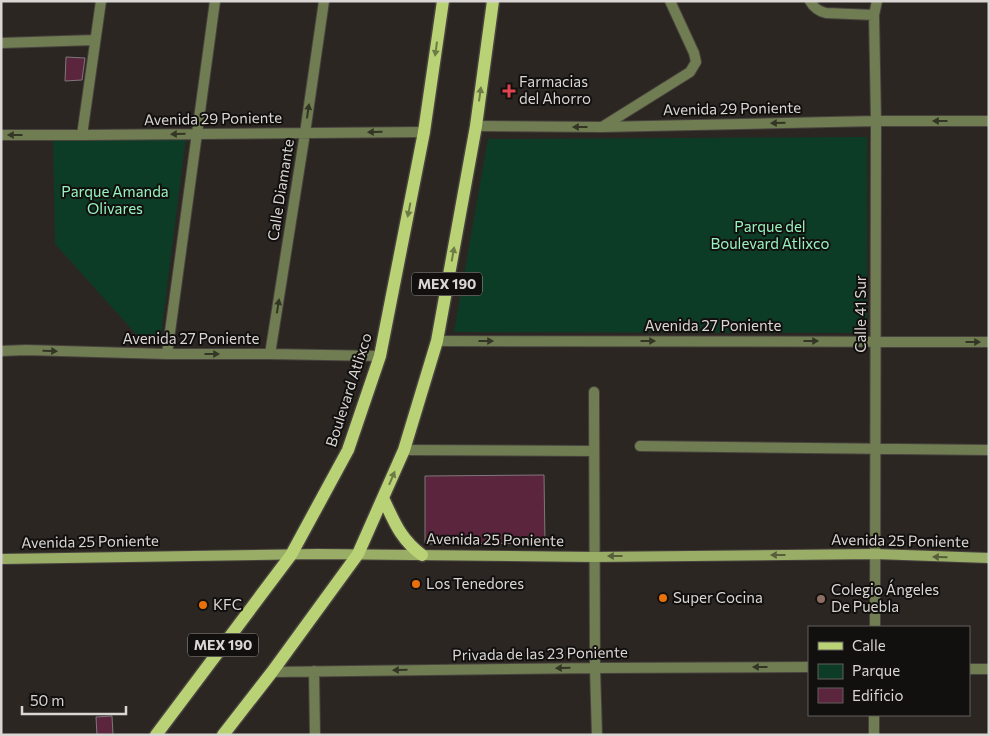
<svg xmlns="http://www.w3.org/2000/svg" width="990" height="736" viewBox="0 0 990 736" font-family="Commissioner,sans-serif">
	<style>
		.green { fill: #0d3c26 }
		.building { fill: #5b253e; stroke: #7f777a }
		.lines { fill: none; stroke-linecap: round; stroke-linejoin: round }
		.minor-casing { stroke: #48423f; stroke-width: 12 }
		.secondary-casing { stroke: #48423f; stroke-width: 12 }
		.primary-casing { stroke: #48423f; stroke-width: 15 }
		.minor { stroke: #707c51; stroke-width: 10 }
		.secondary { stroke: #99ad66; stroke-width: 10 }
		.primary { stroke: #b9d275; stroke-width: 12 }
		.oneway { fill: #6e7b47 }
		.oneway2 { fill: #333625 }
		.oneway3 { fill: #565e3a }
		.health-dot { fill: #e0444e; stroke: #12100e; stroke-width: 2 }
		.food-dot { fill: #e8710a; stroke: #12100e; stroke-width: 2 }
		.education-dot { fill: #8d6e63; stroke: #12100e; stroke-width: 2 }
		.labels { text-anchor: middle; stroke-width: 4; stroke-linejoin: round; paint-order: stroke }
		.shield { fill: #12100e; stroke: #9e9b99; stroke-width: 1 }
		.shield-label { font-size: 14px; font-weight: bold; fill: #dad6d4 }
		.poi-label { font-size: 15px; fill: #dad6d4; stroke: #12100e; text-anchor: start }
		.street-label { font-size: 15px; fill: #dad6d4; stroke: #12100e }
		.park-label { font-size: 15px; fill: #97f4c0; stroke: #12100e }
	</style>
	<rect width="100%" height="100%" fill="#2c2623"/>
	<path class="green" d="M186,137L160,343H144L55,244L53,139Z
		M867,137V333L454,332L488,139Z"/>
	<path class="building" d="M66,57L85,58L82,80L65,81Z
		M544,475L545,543L425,544V476Z
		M112,716L113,735H97L96,717Z"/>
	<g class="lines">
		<g class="minor-casing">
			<path id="minor" d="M810,1C814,8 818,11 826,13L874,15
				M1,43L95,40
				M476,126L602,127L876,121H989
				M602,127L690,72L696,62L694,53L670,1
				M1,135H82L424,132
				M82,135L101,1
				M437,341L989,342
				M1,351L26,350L167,354H270L380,356
				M167,354L215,1
				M270,354L305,133L324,1
				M594,392L595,668L597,735
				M640,446L989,450
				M404,450L594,451
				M875,627L876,121L874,15L877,1
				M969,669H989
				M314,671L315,735
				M272,672L595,668L809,667
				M874,735V715"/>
		</g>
		<g class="secondary-casing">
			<path id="secondary" d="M1,559L317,554L594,557L875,554L989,558"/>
		</g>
		<g class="primary-casing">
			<path id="primary" d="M383,498C394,521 400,539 422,555
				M156,735L291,555L348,450L380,356L424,132L443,1
				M223,735L272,672L358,554L404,450L437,341L476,126L493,1"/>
		</g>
		<use href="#minor" class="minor"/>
		<use href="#secondary" class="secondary"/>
		<use href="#primary" class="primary"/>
	</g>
	<defs><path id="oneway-solid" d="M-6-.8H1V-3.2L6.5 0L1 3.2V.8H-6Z" transform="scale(1.25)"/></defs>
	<g class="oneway">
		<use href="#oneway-solid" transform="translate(436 49) rotate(98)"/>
		<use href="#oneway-solid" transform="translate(480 94) rotate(-82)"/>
		<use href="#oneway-solid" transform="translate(409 210) rotate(101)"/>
		<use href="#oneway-solid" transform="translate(453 254) rotate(-80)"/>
		<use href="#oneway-solid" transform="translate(392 478) rotate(-67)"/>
	</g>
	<g class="oneway2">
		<use href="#oneway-solid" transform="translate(308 111) rotate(-82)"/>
		<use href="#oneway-solid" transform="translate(940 121) rotate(180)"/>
		<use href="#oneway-solid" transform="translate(778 123) rotate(179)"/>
		<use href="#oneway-solid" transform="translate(580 127) rotate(-180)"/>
		<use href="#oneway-solid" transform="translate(375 132) rotate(179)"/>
		<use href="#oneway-solid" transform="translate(178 134) rotate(179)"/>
		<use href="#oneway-solid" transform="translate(15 135) rotate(-180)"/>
		<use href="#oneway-solid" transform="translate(278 306) rotate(-81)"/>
		<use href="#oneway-solid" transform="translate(486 341)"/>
		<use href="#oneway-solid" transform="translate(648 341)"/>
		<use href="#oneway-solid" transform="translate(811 341)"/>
		<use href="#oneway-solid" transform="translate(973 342)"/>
		<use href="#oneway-solid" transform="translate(50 351) rotate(2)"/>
		<use href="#oneway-solid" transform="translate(212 354)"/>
		<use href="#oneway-solid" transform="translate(760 667) rotate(180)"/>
		<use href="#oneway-solid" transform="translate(563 668) rotate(179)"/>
		<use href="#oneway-solid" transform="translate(400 670) rotate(179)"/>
	</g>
	<g class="oneway3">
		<use href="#oneway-solid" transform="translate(778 555) rotate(180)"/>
		<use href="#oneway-solid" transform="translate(615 556) rotate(180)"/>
		<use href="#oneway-solid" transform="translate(940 557) rotate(-178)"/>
	</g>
	<path class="health-dot" d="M506.5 83.5h5v5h5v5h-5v5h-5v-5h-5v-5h5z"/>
	<g class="food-dot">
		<circle cx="416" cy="584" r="5"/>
		<circle cx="663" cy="598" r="5"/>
		<circle cx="203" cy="605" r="5"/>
	</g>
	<circle class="education-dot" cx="821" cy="599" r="5"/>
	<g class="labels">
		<g class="shield">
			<rect x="412" y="272.5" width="70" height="23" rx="4"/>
			<rect x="188" y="633.5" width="70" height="23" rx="4"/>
		</g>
		<g class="shield-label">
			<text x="447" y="289">MEX 190</text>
			<text x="223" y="650">MEX 190</text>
		</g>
		<g class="poi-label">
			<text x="519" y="87">Farmacias<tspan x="519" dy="17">del Ahorro</tspan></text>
			<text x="426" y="589">Los Tenedores</text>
			<text x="831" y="595">Colegio Ángeles<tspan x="831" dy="17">De Puebla</tspan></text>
			<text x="673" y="603">Super Cocina</text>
			<text x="213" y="610">KFC</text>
		</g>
		<g class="street-label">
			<text transform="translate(732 109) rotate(-1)" y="5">Avenida 29 Poniente</text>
			<text transform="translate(213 119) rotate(-1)" y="5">Avenida 29 Poniente</text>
			<text transform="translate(281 190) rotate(-81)" y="5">Calle Diamante</text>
			<text transform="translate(861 314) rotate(-90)" y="5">Calle 41 Sur</text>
			<text x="713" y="331">Avenida 27 Poniente</text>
			<text x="191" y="344">Avenida 27 Poniente</text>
			<text transform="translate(349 390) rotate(-72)" y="5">Boulevard Atlixco</text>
			<text transform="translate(495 540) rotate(1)" y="5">Avenida 25 Poniente</text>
			<text transform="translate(900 541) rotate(1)" y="5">Avenida 25 Poniente</text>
			<text transform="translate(90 542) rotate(-1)" y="5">Avenida 25 Poniente</text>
			<text transform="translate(540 654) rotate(-1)" y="5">Privada de las 23 Poniente</text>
		</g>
		<g class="park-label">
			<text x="115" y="197">Parque Amanda<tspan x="115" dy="17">Olivares</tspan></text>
			<text x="770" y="232">Parque del<tspan x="770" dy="17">Boulevard Atlixco</tspan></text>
		</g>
	</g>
	<rect width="990" height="736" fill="none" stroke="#dad6d4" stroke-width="5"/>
	<rect x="808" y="626" width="162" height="90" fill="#12100e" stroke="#625f5d"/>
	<rect x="818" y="642" width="25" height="8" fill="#b9d275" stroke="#625f5d"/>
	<text x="852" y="651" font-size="15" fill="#dad6d4">Calle</text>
	<rect x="818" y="664" width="25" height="15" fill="#0d3c26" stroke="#625f5d"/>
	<text x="852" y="676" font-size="15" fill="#dad6d4">Parque</text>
	<rect x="818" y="688" width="25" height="15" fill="#5b253e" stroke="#625f5d"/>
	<text x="852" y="701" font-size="15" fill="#dad6d4">Edificio</text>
	<path d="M22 706v8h104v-8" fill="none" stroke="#dad6d4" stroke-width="2.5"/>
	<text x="30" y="706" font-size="15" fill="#dad6d4" stroke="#12100e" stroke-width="4" paint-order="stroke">50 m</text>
</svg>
